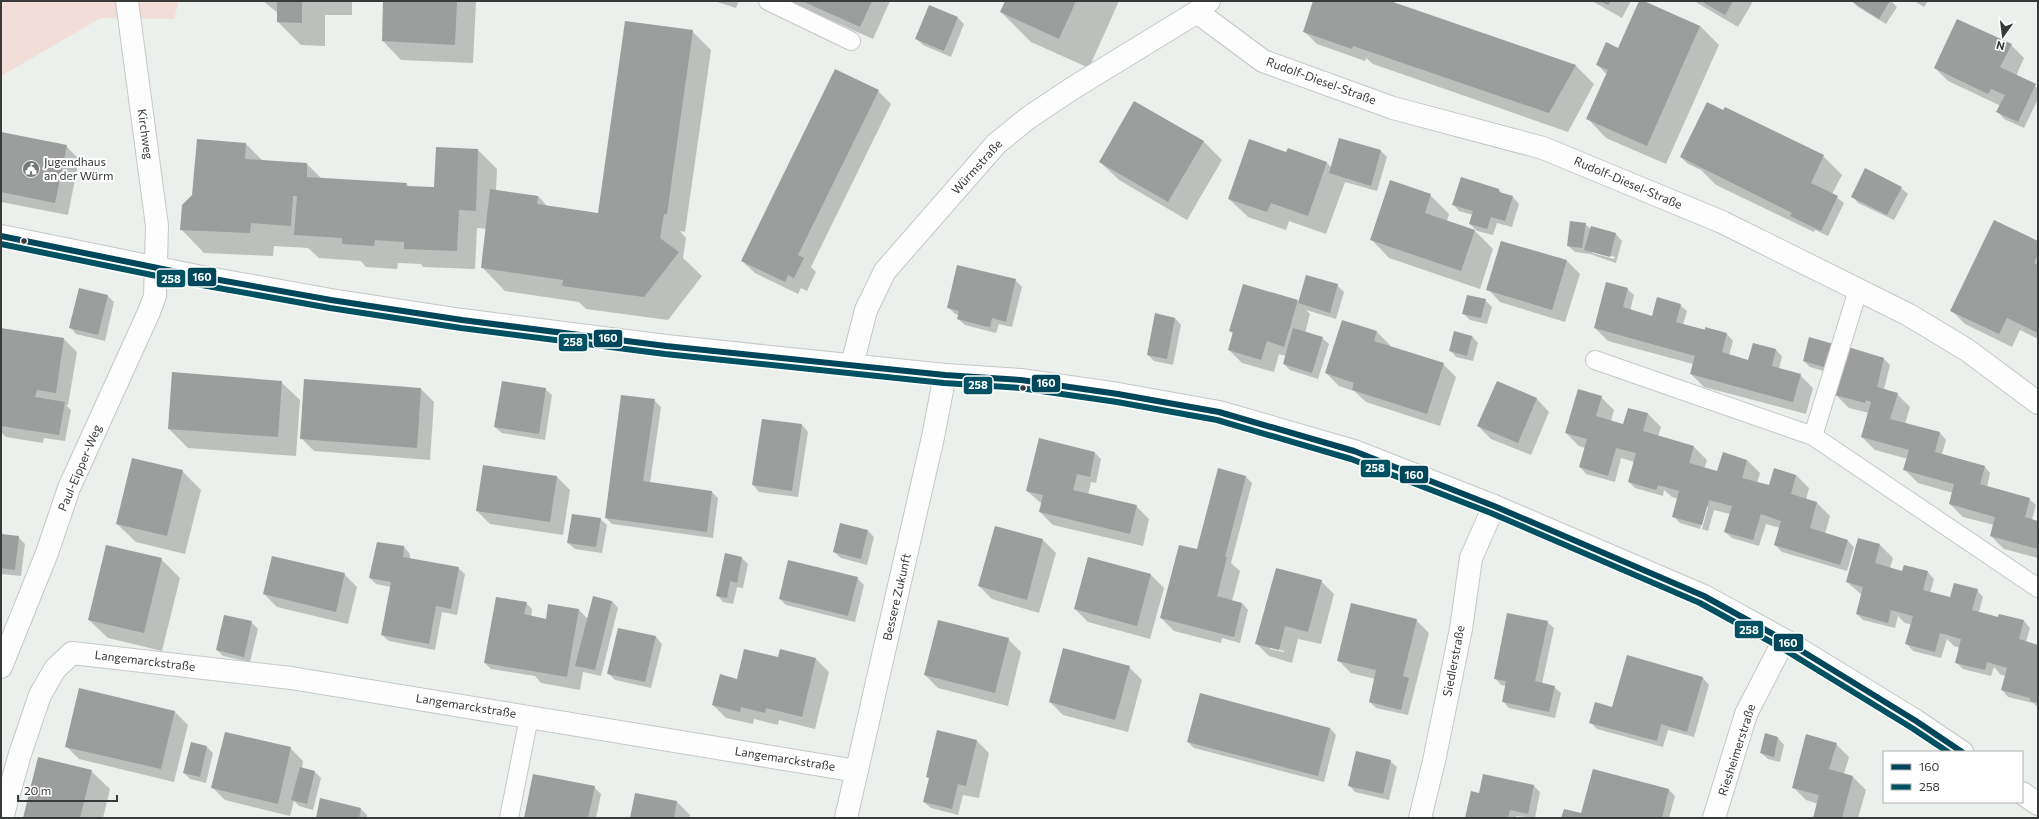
<svg xmlns="http://www.w3.org/2000/svg" width="2039" height="819" viewBox="0 0 2039 819" font-family="Commissioner,sans-serif">
	<style>
		.green { fill: #f3ddd9 }
		.shadow { fill: #0003; fill-rule: evenodd }
		.building { fill: #9b9e9c }
		.lines { fill: none; stroke-linecap: round; stroke-linejoin: round }
		.lane-casing { stroke: #c5c8c6; stroke-width: 20 }
		.street-casing { stroke: #c5c8c6; stroke-width: 24 }
		.secondary-casing { stroke: #c5c8c6; stroke-width: 24 }
		.lane { stroke: #fcfdfc; stroke-width: 18 }
		.street { stroke: #fcfdfc; stroke-width: 22 }
		.secondary { stroke: #fcfdfc; stroke-width: 22 }
		.bus-1-casing { stroke: #fff; stroke-width: 9 }
		.bus-2-casing { stroke: #fff; stroke-width: 9 }
		.bus-1 { stroke: #00465a; stroke-width: 6 }
		.bus-2 { stroke: #005262; stroke-width: 6 }
		.bus-dot { fill: #373a38; stroke: #fff; stroke-width: 1.5 }
		.labels { text-anchor: middle; stroke-width: 4; stroke-linejoin: round; paint-order: stroke }
		.street-label { font-size: 12px; fill: #373a38; stroke: #fff }
		.poi-label { font-size: 12px; fill: #373a38; stroke: #fff; text-anchor: start }
		.line-badge { stroke: #fff; stroke-width: 1.5 }
		.badge-label { font-size: 11px; text-anchor: middle; font-weight: bold; fill: #fff }
	</style>
	<rect width="100%" height="100%" fill="#ebf0ed"/>
	<path class="green" d="M1,1H179L174,19L101,18L1,76Z"/>
	<path class="shadow" d="M263,1H352V15H325V46L301,45L278,22V13Z
		M384,1H476L473,63L401,60L383,41Z
		M714,1H739L736,8Z
		M788,1H890L873,39Z
		M1006,1H1119L1089,68L1031,42L1001,12Z
		M1314,1H1387L1575,65L1594,84L1568,132L1373,64L1366,58L1365,61L1317,44L1304,31Z
		M1592,1H1631L1622,18Z
		M1640,1L1700,26L1719,45L1666,164L1606,138L1588,119L1607,75L1597,64L1619,49Z
		M1694,1H1750L1752,3L1738,27Z
		M1852,1H1891L1897,7L1886,24L1858,7Z
		M1914,1H1928L1924,7Z
		M958,18L964,24L951,57L923,45L917,39Z
		M692,31L711,50L685,232L680,231L686,238L683,258L702,276L668,320L586,309L579,302L505,291L482,267L487,229L477,228L475,269L423,267L421,264L398,263L397,269L366,267L361,261L319,258L308,248L274,246L273,256L204,253L181,229L246,144L263,161L307,164L322,179L407,184L409,187L435,188L478,150L497,169L496,191L538,196L548,207L599,214Z
		M2011,45L2024,58L2016,76L2038,88V99L2024,128L2004,119L1998,112L2001,106L1948,81L1935,68Z
		M878,91L891,104L811,267L816,272L807,291L801,288L798,294L755,273L742,261Z
		M1,133L66,146L79,159L68,215L1,202Z
		M1340,139L1381,151L1387,157L1377,191L1345,182L1326,234L1289,221L1286,230L1248,217L1229,199L1287,153L1326,162L1332,168Z
		M1203,141L1222,160L1187,220L1119,180L1100,162Z
		M1823,156L1842,175L1832,194L1844,203L1828,236L1815,230L1814,232L1716,185L1701,170L1688,164L1681,157Z
		M1901,188L1908,194L1894,220L1858,203L1852,196Z
		M1499,190L1503,194L1513,197L1519,204L1512,227L1497,223L1493,235L1477,231L1470,224L1473,215L1459,211L1453,204Z
		M1430,195L1449,214L1447,221L1475,231L1493,249L1480,289L1389,258L1371,239Z
		M1585,224L1591,229L1616,234L1622,241L1616,263L1590,254L1575,252L1568,246ZM1592,251L1615,257L1614,259L1592,253Z
		M1502,242L1567,261L1580,274L1565,322L1500,302L1488,289Z
		M2038,242V339L2020,330L2012,347L1965,324L1952,311Z
		M1015,280L1022,287L1012,327L999,324L996,333L965,325L958,319L959,315L955,314L948,307Z
		M1337,285L1344,292L1336,319L1306,310L1310,314L1305,333L1322,338L1329,344L1318,379L1290,370L1284,364L1286,356L1279,354L1274,372L1242,363L1229,350L1233,334L1230,331L1297,301L1300,303Z
		M80,289L108,296L114,302L105,341L76,334L70,327Z
		M1627,289L1634,295L1630,311L1653,317L1680,305L1687,311L1683,325L1727,334L1733,341L1729,355L1749,361L1754,344L1776,350L1782,356L1779,369L1800,375L1813,388L1806,414L1704,387L1691,374L1693,364L1608,341L1595,328Z
		M1485,300L1492,307L1487,324L1470,320L1463,313Z
		M1156,314L1175,318L1181,325L1173,365L1154,361L1148,355Z
		M1,329L64,339L77,352L68,405H66L71,410L65,441L44,438L43,443L6,437L1,432Z
		M1377,332L1390,345L1389,347L1443,364L1456,377L1440,426L1366,402L1354,391L1339,386L1326,373Z
		M1472,336L1478,343L1473,361L1456,357L1450,350Z
		M1846,348L1884,359L1890,365L1884,389L1897,394L1910,407L1905,424L1940,433L1946,440L1942,454L1984,466L1990,473L1987,487L2029,499L2036,505L2032,520L2038,522V558L2004,549L1991,536L1994,525L1963,517L1950,504L1953,493L1918,483L1905,470L1908,459L1875,450L1862,437L1869,413L1849,408L1836,395L1837,375L1810,367L1804,361Z
		M305,380L421,389L434,402L430,460L314,451L301,438Z
		M281,382L300,400L296,456L188,448L169,429Z
		M545,389L552,395L545,440L502,433L495,427Z
		M1601,397L1614,410L1611,421L1624,425L1629,409L1648,414L1661,427L1658,437L1694,447L1707,460L1704,469L1718,473L1747,460L1760,473L1757,483L1769,486L1796,475L1809,488L1806,500L1817,503L1830,516L1825,534L1847,540L1854,547L1847,571L1782,552L1775,545L1780,528L1766,524L1759,546L1732,538L1725,532L1730,514L1714,510L1708,531L1702,529L1708,507H1706L1700,529L1680,523L1673,516L1678,499L1672,497L1664,490L1663,496L1635,488L1629,482L1634,462L1621,458L1615,482L1586,474L1580,467L1585,448L1579,446L1566,433Z
		M1537,399L1549,412L1531,455L1491,439L1478,426Z
		M654,400L661,407L650,483L712,492L718,498L713,538L612,524L606,518Z
		M802,425L808,432L798,497L759,492L753,485Z
		M1083,451L1095,453L1101,459L1096,483L1091,482L1088,495L1136,506L1149,519L1143,546L1053,525L1040,512L1042,504L1027,491Z
		M182,471L201,490L185,554L136,542L117,524Z
		M557,477L570,490L563,535L490,524L477,511Z
		M1246,477L1252,483L1231,563L1240,571L1232,601L1242,603L1248,610L1240,643L1222,638L1221,643L1174,631L1161,618Z
		M600,519L607,525L602,553L575,549L568,543Z
		M995,527L1043,540L1056,553L1039,613L992,599L979,586Z
		M868,531L874,537L867,565L841,558L834,552Z
		M1,535L18,537L25,544L21,576L1,574Z
		M1880,545L1893,558L1890,568L1903,572L1904,566L1928,572L1934,579L1930,593L1951,599L1977,590L1983,597L1979,612L1999,618L2024,621L2030,628L2026,642L2038,646V707L2033,703L2008,697L2002,690L2006,676L2001,675L1994,667L1991,676L1963,669L1956,662L1960,648L1954,646L1947,639L1941,658L1913,651L1907,644L1912,625L1905,623L1898,616L1895,628L1863,620L1857,614L1862,595L1847,582Z
		M404,547L410,554V559L458,568L465,574L457,615L442,612L435,650L389,641L382,635L391,587L376,584L370,578Z
		M726,555L742,558L748,564L743,588L737,587L733,604L723,602L717,595Z
		M1088,558L1151,575L1164,588L1150,639L1088,622L1075,609Z
		M161,559L180,578L162,651L108,638L89,620Z
		M344,574L357,587L348,624L277,607L264,594Z
		M857,578L864,585L855,622L786,605L780,599Z
		M1321,581L1334,594L1321,644L1298,639L1292,663L1269,656L1256,643ZM1270,647L1284,651V652L1270,649Z
		M612,601L618,608L601,676L583,672L580,690L541,683L535,676L491,669L485,663L526,603L532,609L531,617L547,620L549,605L579,610L588,619Z
		M1416,620L1429,633L1408,715L1376,708L1370,702L1375,679L1351,673L1338,660Z
		M251,622L258,629L250,662L223,656L217,650Z
		M1547,622L1554,628L1542,684L1554,687L1561,693L1555,718L1509,708L1503,701L1506,686L1501,685L1495,678Z
		M619,629L656,637L662,644L651,688L615,680L608,673Z
		M1008,639L1021,652L1008,706L938,688L925,675Z
		M1628,657L1703,678L1709,685L1694,737L1668,730L1663,747L1597,729L1591,723L1613,708Z
		M779,658L816,659L829,672L815,729L779,720L778,725L754,719L753,724L726,718L713,705L737,680Z
		M1129,667L1142,680L1128,732L1063,715L1050,702Z
		M175,712L188,725L174,782L79,759L66,746Z
		M1330,728L1336,735L1324,782L1194,748L1188,742Z
		M1766,735L1778,738L1784,745L1780,762L1768,759L1761,753Z
		M976,740L989,753L979,798L963,795L958,815L931,808L924,802L930,779L927,776Z
		M1836,744L1849,757L1844,774L1853,777L1866,790L1858,818H1814L1818,804L1806,800L1793,787Z
		M207,747L213,753L206,783L190,779L184,773Z
		M290,748L303,761L302,768L315,772L321,778L313,810L299,806L294,801L290,816L225,800L212,787Z
		M1390,761L1397,767L1389,800L1355,792L1349,785Z
		M1593,770L1669,790L1675,796L1669,818H1563L1582,814Z
		M91,771L110,789L103,818H24Z
		M1533,785L1540,792L1535,818L1516,816V818H1466L1480,794Z
		M594,787L601,794L596,818H525Z
		M321,800L361,809L367,815V818H317Z
		M677,802L690,815L689,818H631Z"/>
	<path class="building" d="M277,1H302V23L277,22Z
		M383,1H457L455,45L382,41Z
		M802,1H872L860,27Z
		M1005,1H1076L1059,39L1000,12Z
		M1313,1H1390L1576,65L1549,113L1353,46L1352,49L1303,32Z
		M1600,1H1611L1608,5Z
		M1639,1H1644L1700,26L1647,146L1586,119L1608,70L1596,65L1606,42L1618,48Z
		M1701,1H1733L1725,15Z
		M1851,1H1890L1879,19Z
		M929,5L958,17L944,51L915,39Z
		M1957,19L2012,44L2000,67L2036,84L2018,122L1996,112L2005,95L1991,89L1988,94L1934,68Z
		M625,21L693,30L667,214H664L660,238L679,252L644,297L562,286L563,280L481,268L490,189L538,196L537,204L598,213Z
		M835,69L879,90L798,255L804,258L794,278L788,275L785,282L741,261Z
		M1134,101L1204,141L1168,202L1099,162Z
		M1707,102L1723,110L1725,107L1824,155L1811,183L1838,196L1821,231L1790,216L1792,213L1680,157Z
		M1,132L67,145L55,203L1,192Z
		M1339,138L1381,150L1371,186L1329,173Z
		M197,139L246,143L245,159L307,163V177L407,183L406,186L434,187L436,147L478,149L476,211L459,210L457,251L404,249V242L375,240L374,246L342,244V238L294,235L297,196H293L291,226L251,223L250,233L180,230L182,205L192,195Z
		M1249,139L1286,152L1288,148L1327,162L1308,216L1271,203L1267,212L1228,199Z
		M1865,168L1902,187L1887,215L1851,197Z
		M1461,177L1499,189V192L1513,196L1505,221L1491,217L1487,229L1469,224L1473,211L1452,205Z
		M1390,180L1431,194L1425,213L1475,230L1461,271L1370,240Z
		M1994,220L2038,241V254L2034,263L2038,265V333L2007,318L1999,334L1950,311Z
		M1570,221L1586,223L1582,248L1567,246Z
		M1591,226L1616,233L1610,257L1584,250Z
		M1501,241L1567,260L1552,310L1486,290Z
		M957,265L1016,279L1006,322L992,318L990,327L984,326L957,319L959,311L947,308Z
		M1306,275L1338,284L1330,313L1298,303Z
		M1606,282L1628,288L1623,307L1652,316L1657,297L1681,304L1676,322L1705,330V327L1727,333L1722,352L1748,360L1753,343L1776,349L1772,366L1801,374L1793,402L1690,374L1695,356L1594,328Z
		M1243,284L1298,300L1284,347L1267,341L1261,360L1228,350L1233,332L1229,331Z
		M79,288L108,295L98,335L69,328Z
		M1467,295L1486,299L1481,318L1462,314Z
		M1155,313L1175,318L1167,359L1147,355Z
		M1342,320L1377,331L1374,341L1444,363L1427,414L1352,390L1354,383L1325,373Z
		M1,328L64,338L56,393L37,390L35,397L65,402L59,435L1,426Z
		M1293,328L1323,337L1312,373L1283,364Z
		M1454,331L1472,336L1467,356L1449,351Z
		M1809,337L1837,345L1831,369L1803,361Z
		M1845,346L1884,358L1877,387L1898,393L1890,419L1940,432L1935,452L1985,466L1980,484L2030,498L2025,517L2038,521V549L1990,536L1995,517L1949,504L1954,484L1903,470L1909,450L1861,437L1871,402L1866,400L1865,403L1835,395Z
		M172,372L282,381L278,437L168,429Z
		M304,379L421,388L417,448L300,439Z
		M502,381L546,388L539,434L494,427Z
		M1497,381L1537,398L1518,443L1477,426Z
		M1578,389L1602,396L1596,416L1623,424L1628,408L1648,413L1643,431L1694,446L1689,463L1717,471L1723,452L1747,460L1742,478L1769,485L1774,468L1796,475L1791,494L1817,502L1810,528L1848,540L1840,565L1774,545L1781,521L1761,514L1753,540L1724,532L1732,506L1709,500L1702,525L1672,517L1679,491L1658,485L1656,490L1628,482L1636,453L1616,448L1608,476L1579,467L1587,439L1565,433Z
		M621,395L655,399L643,481L712,491L707,532L605,518Z
		M762,419L802,424L792,491L752,485Z
		M1039,438L1095,452L1090,477L1077,474L1073,490L1137,505L1130,534L1039,512L1043,495L1026,491Z
		M132,458L183,470L167,536L116,524Z
		M483,465L557,476L550,522L476,511Z
		M1218,468L1246,476L1225,557H1227L1217,596L1242,603L1234,637L1160,618L1179,545L1197,549Z
		M572,514L601,518L596,547L567,543Z
		M840,523L868,530L861,559L833,552Z
		M995,526L1043,539L1027,600L978,586Z
		M1,534L19,536L15,570L1,568Z
		M1858,538L1880,544L1875,563L1902,571L1904,565L1928,571L1923,590L1950,597L1954,583L1978,589L1972,610L1998,617L1999,614L2024,620L2019,639L2038,645V703L2030,701V698L2001,690L2007,668L1987,662L1985,670L1955,663L1961,639L1940,633L1935,652L1905,644L1913,616L1891,610L1888,623L1856,614L1863,587L1846,582Z
		M377,542L404,546L403,557L459,567L451,609L436,606L429,644L381,635L391,582L369,578Z
		M106,545L162,558L144,633L88,620Z
		M725,553L742,557L737,583L730,581L727,598L716,596Z
		M272,556L345,573L336,612L263,594Z
		M1088,557L1151,574L1137,626L1074,609Z
		M788,560L858,577L848,616L779,599Z
		M1276,568L1322,580L1308,632L1285,626L1279,650L1255,644Z
		M593,596L612,601L595,670L575,666Z
		M496,597L527,602L524,614L546,619L548,604L579,609L567,677L484,663Z
		M1351,603L1417,619L1403,676L1409,678L1401,710L1369,702L1376,670L1337,661Z
		M1507,613L1548,621L1535,681L1555,686L1549,712L1502,702L1506,681L1494,679Z
		M224,615L252,621L244,657L216,650Z
		M938,620L1009,638L995,693L924,675Z
		M618,628L656,636L645,682L607,674Z
		M1063,648L1130,666L1115,720L1049,702Z
		M744,649L778,657L780,649L816,658L802,717L766,708L765,713L741,707L740,712L712,705L720,674L737,679Z
		M1627,655L1703,677L1687,732L1661,724L1657,741L1589,723L1595,702L1612,707Z
		M79,688L175,711L161,769L65,747Z
		M1200,693L1330,728L1318,776L1187,742Z
		M937,730L977,740L966,786L958,784L952,809L923,802L929,778L926,777Z
		M225,732L291,747L278,804L211,788Z
		M1765,733L1778,737L1774,757L1760,753Z
		M1806,734L1837,743L1829,769L1853,776L1842,818H1813L1819,795L1792,788Z
		M191,742L207,746L200,777L183,773Z
		M1356,751L1391,760L1383,794L1348,786Z
		M38,757L92,770L80,818H23Z
		M300,767L315,771L307,804L291,800Z
		M1593,769L1669,789L1662,818H1561L1564,809L1581,813Z
		M533,774L595,786L588,818H524Z
		M1483,774L1534,785L1528,814L1510,810L1508,818H1465L1471,791L1479,793Z
		M635,793L677,801L674,818H630Z
		M320,798L361,808L359,818H316Z"/>
	<g class="lines">
		<g class="lane-casing">
			<path id="lane" d="M768,1L851,41
				M1858,290L1813,436L2038,588
				M1595,360L1813,436
				M509,818L529,717"/>
		</g>
		<g class="street-casing">
			<path id="street" d="M1197,12L1263,61L1393,108L1543,148L1722,222L1909,315L1967,350L2038,403
				M852,365L866,310L885,271L996,144L1028,118L1073,88L1197,12L1209,1
				M1,667L47,553L69,488L149,312L155,296L157,226L127,1
				M2,818L20,754L40,695L55,669L72,653L291,678L857,771
				M846,818L933,437L945,375
				M1420,818L1434,761L1461,629L1471,558L1494,506
				M1714,818L1746,714L1784,640"/>
		</g>
		<g class="secondary-casing">
			<path id="secondary" d="M1,236L197,276L331,300L462,320L666,346L945,375L1021,380L1118,394L1219,412L1354,451L1494,506L1704,596L1784,640L1916,721L1962,752
				M2022,793L2038,804"/>
		</g>
		<use href="#lane" class="lane"/>
		<use href="#street" class="street"/>
		<use href="#secondary" class="secondary"/>
		<g class="bus-1-casing">
			<path id="bus-1" d="M1,236L197,276L331,300L462,320L666,346L945,375L1021,380L1118,394L1219,412L1354,451L1494,506L1704,596L1784,640L1916,721L1962,752"/>
		</g>
		<g class="bus-2-casing">
			<path id="bus-2" d="M1,244L196,284L330,308L461,328L665,354L944,383L1020,388L1117,402L1217,420L1351,459L1491,513L1700,603L1780,647L1912,728L1948,752"/>
		</g>
		<use href="#bus-1" class="bus-1"/>
		<use href="#bus-2" class="bus-2"/>
	</g>
	<defs>
		<g id="civic-disc" transform="scale(0.9)"><circle r="9.5" fill="#767a77" stroke="#fff"/><path d="M-.6-6.5H3V-4.5H.6V-3L4-1V1h2V6H-6V1h2V-1L-.6-3ZM-1.2 2.5V6h2.4V2.5Z" fill="#fff"/></g>
	</defs>
	<g fill-rule="evenodd">
		<use href="#civic-disc" x="31" y="169"/>
	</g>
	<g class="bus-dot">
		<circle cx="24" cy="241" r="3.5"/>
		<circle cx="1023" cy="388" r="3.5"/>
	</g>
	<g class="labels">
		<g class="street-label">
			<text transform="translate(1321 81) rotate(20)" y="4">Rudolf-Diesel-Straße</text>
			<text transform="translate(145 134) rotate(82)" y="4">Kirchweg</text>
			<text transform="translate(977 167) rotate(-48)" y="4">Würmstraße</text>
			<text transform="translate(1628 183) rotate(23)" y="4">Rudolf-Diesel-Straße</text>
			<text transform="translate(80 468) rotate(-67)" y="4">Paul-Eipper-Weg</text>
			<text transform="translate(897 597) rotate(-77)" y="4">Bessere Zukunft</text>
			<text transform="translate(145 661) rotate(7)" y="4">Langemarckstraße</text>
			<text transform="translate(1454 661) rotate(-79)" y="4">Siedlerstraße</text>
			<text transform="translate(466 706) rotate(9)" y="4">Langemarckstraße</text>
			<text transform="translate(1737 750) rotate(-72)" y="4">Riesheimerstraße</text>
			<text transform="translate(785 759) rotate(9)" y="4">Langemarckstraße</text>
		</g>
		<g class="poi-label">
			<text x="44" y="166">Jugendhaus<tspan x="44" dy="14">an der Würm</tspan></text>
		</g>
	</g>
	<g class="line-badge">
		<rect x="187" y="267" width="30" height="20" rx="4" fill="#00465a"/>
		<rect x="156" y="269" width="30" height="19" rx="4" fill="#005262"/>
		<rect x="593" y="329" width="30" height="19" rx="4" fill="#00465a"/>
		<rect x="558" y="333" width="30" height="19" rx="4" fill="#005262"/>
		<rect x="1031" y="374" width="30" height="19" rx="4" fill="#00465a"/>
		<rect x="963" y="376" width="30" height="19" rx="4" fill="#005262"/>
		<rect x="1360" y="459" width="31" height="19" rx="4" fill="#005262"/>
		<rect x="1399" y="465" width="30" height="19" rx="4" fill="#00465a"/>
		<rect x="1734" y="620" width="30" height="19" rx="4" fill="#005262"/>
		<rect x="1773" y="633" width="31" height="19" rx="4" fill="#00465a"/>
	</g>
	<g class="badge-label">
		<text x="202" y="281">160</text>
		<text x="171" y="283">258</text>
		<text x="608" y="342">160</text>
		<text x="573" y="346">258</text>
		<text x="1046" y="387">160</text>
		<text x="978" y="389">258</text>
		<text x="1375" y="472">258</text>
		<text x="1414" y="479">160</text>
		<text x="1749" y="634">258</text>
		<text x="1788" y="647">160</text>
	</g>
	<rect width="2039" height="819" fill="none" stroke="#373a38" stroke-width="4"/>
	<rect x="1883" y="751" width="140" height="52" fill="#ffffff" stroke="#afb0af"/>
	<rect x="1891" y="764" width="20" height="6" fill="#00465a" stroke="#afb0af"/>
	<text x="1919" y="771" font-size="12" fill="#373a38">160</text>
	<rect x="1891" y="784" width="20" height="6" fill="#005262" stroke="#afb0af"/>
	<text x="1919" y="791" font-size="12" fill="#373a38">258</text>
	<g transform="translate(2003 36) rotate(194)" stroke="#ffffff" stroke-width="3" paint-order="stroke">
	<path d="M0-3L7 15L0 10L-7 15Z" fill="#373a38"/>
	<text y="-6" font-size="11" font-weight="bold" text-anchor="middle" fill="#373a38">N</text>
	</g>
	<path d="M18 795v6h99v-6" fill="none" stroke="#373a38" stroke-width="2"/>
	<text x="24" y="795" font-size="12" fill="#373a38" stroke="#ffffff" stroke-width="3" paint-order="stroke">20 m</text>
</svg>
